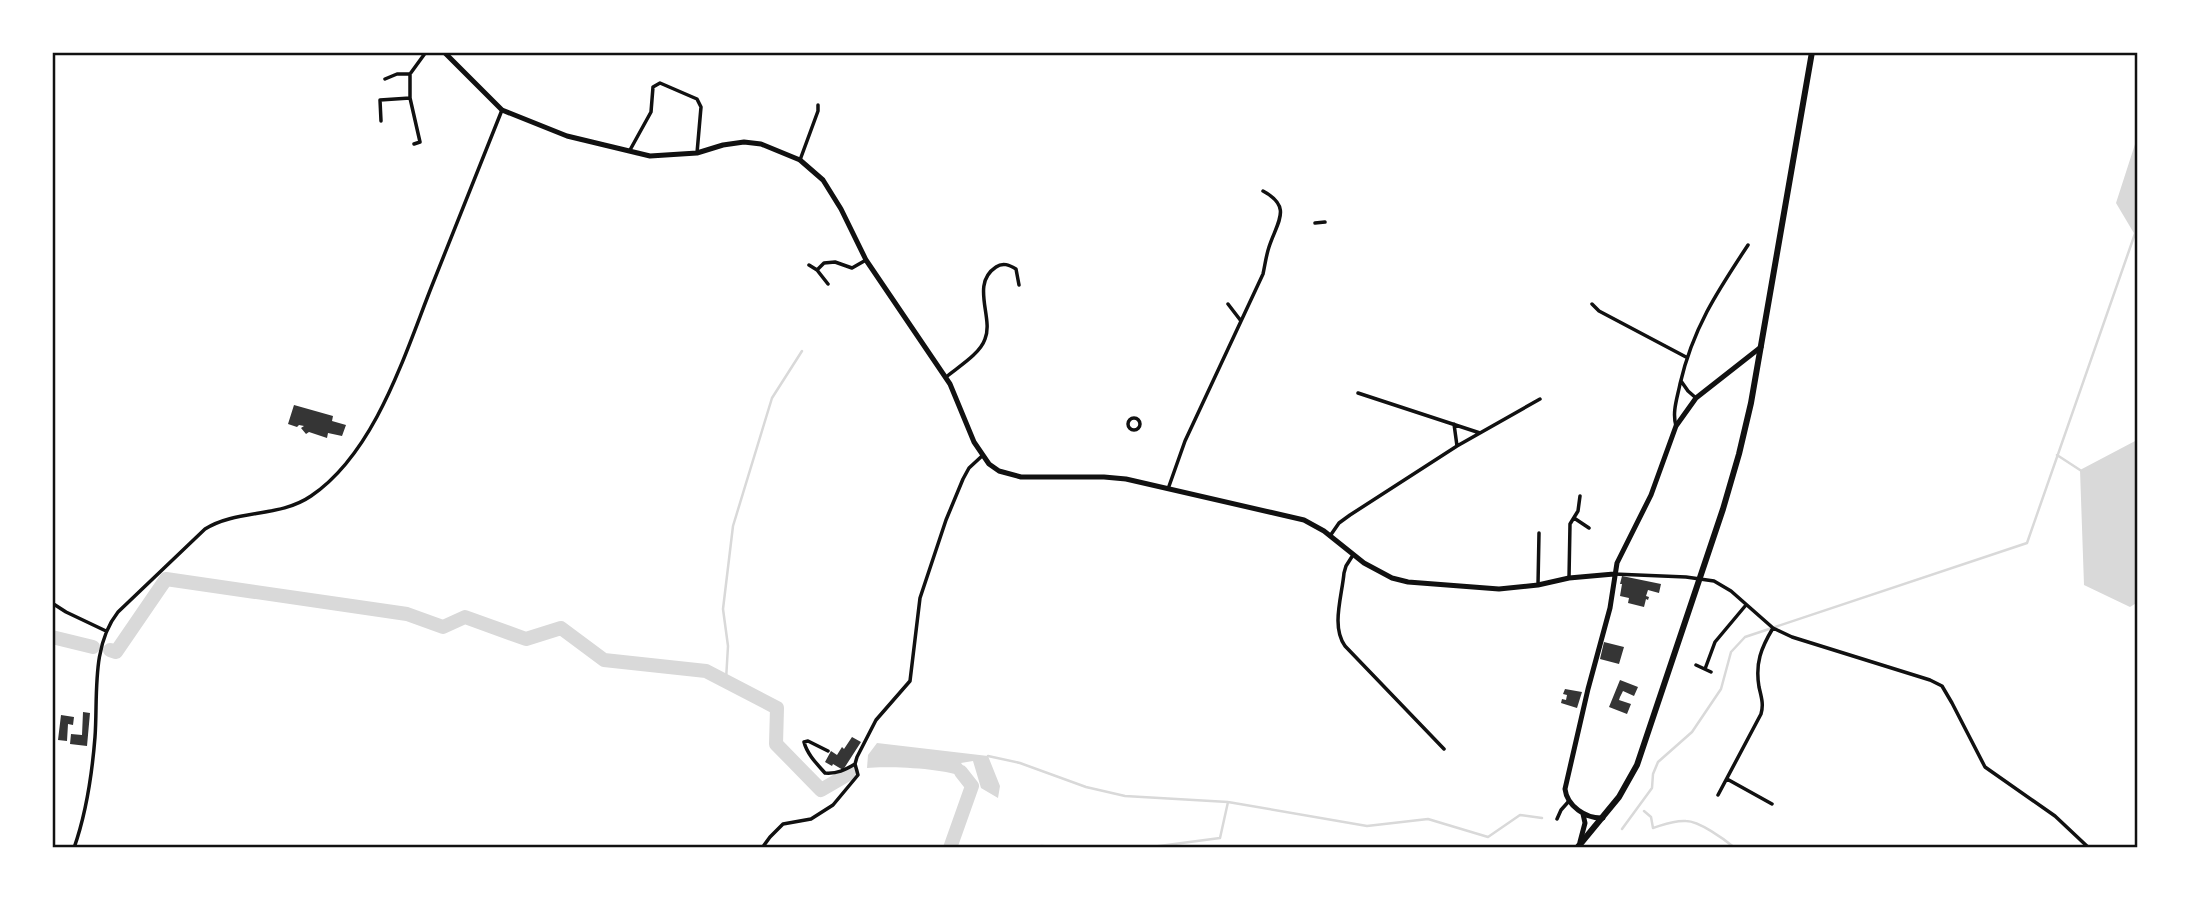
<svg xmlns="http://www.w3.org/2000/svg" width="2190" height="900" viewBox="0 0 2190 900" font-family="Commissioner,sans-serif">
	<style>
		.water { fill: #d9d9d9 }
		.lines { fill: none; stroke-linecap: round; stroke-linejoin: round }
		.stream { stroke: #d9d9d9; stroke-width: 2.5 }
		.river { stroke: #d9d9d9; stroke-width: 14 }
		.building { fill: #353535 }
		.minor { stroke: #111; stroke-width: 3.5 }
		.tertiary { stroke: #111; stroke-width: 5 }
		.primary { stroke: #111; stroke-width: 6 }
		.neatline { fill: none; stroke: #111; stroke-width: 2.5 }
	</style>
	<rect width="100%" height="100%" fill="#fff"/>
	<path class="water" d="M2137,138L2138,228L2135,235L2116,203Z
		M2137,440L2138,602L2130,607L2084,585L2080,470Z
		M877,743L988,756L1000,786L998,798L981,788L973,761L961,763L971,776L972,786C969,783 967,780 964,778C949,768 886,766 867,768L868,755Z"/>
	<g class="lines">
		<path class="stream" d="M2057,455L2080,470
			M726,680L728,646L723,609L733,526L772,398L802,351
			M988,756L1020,763L1086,787L1125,796L1228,802L1367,826L1428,819L1488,837L1520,815L1542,818
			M1644,811L1651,817L1653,828C1663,825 1674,820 1686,821C1699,821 1724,839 1735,848
			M1622,829L1652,788L1653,774L1658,762L1692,732L1721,689L1731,652L1745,637L2027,543L2138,225
			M1041,846L1074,848
			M1144,848L1220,838L1228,802"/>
		<path class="river" d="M52,637L93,647
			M110,650L116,652L166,579L407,614L443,627L465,617L526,639L561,628L604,660L706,671L777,708L776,744L821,790L852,772
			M950,848L972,786L961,772"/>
	</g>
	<path class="building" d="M294,405L333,416L332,421L346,425L342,436L328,433L327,438L309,432L306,434L301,428L304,426L299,425L297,427L288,424Z
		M1622,576L1661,584L1659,593L1648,590L1646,596L1649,597L1648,600L1646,599L1644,607L1628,603L1629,598L1620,596L1622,584H1620Z
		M1604,642L1624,647L1619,664L1600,659Z
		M1620,680L1638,687L1634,696L1623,691L1620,697L1619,700L1631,704L1627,714L1609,707Z
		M1565,689L1582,692L1577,708L1561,703L1562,699L1566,700L1567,695L1563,694Z
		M83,712L90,713L87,746L70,744L71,734L82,735Z
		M61,715L74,717L73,725L68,724L67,741L58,740Z
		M852,737L861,742L843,770L833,764L832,766L825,762L831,751L837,755L842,747L844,749Z"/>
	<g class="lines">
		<path class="minor" d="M385,79L397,74H410
			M381,121L380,100L410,98
			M414,144L420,142L410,98V74L426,52
			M630,150L651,112L653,87L660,83L697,99L701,107L697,153
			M800,160L818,111V105
			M1315,223L1325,222
			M809,265L817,270L828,284
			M817,270L824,263L835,262L852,268L866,260
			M1228,304L1241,321
			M1592,304L1599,311L1686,357
			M946,377C958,367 980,354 985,339C994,318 970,284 996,267C1003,262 1009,265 1016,269L1019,285
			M1681,381L1688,391L1696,398
			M1358,393L1480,433
			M1128 424a6 6 0 1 1 12 0a6 6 0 1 1-12 0Z
			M1454,424L1457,446
			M1676,426C1672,412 1677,399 1680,384C1693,328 1717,292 1748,245
			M1168,489L1185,441L1263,274C1265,265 1266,256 1269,247C1277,222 1293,207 1263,191
			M1574,518L1589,528
			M1330,536L1339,523L1350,515L1457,446L1540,399
			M1353,555L1346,566L1344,573C1342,596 1331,627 1345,646L1444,749
			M1614,574L1686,577L1714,581L1731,591L1773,628L1792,637L1930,680L1942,686L1952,703L1985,767L2055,816L2089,848
			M1569,578L1570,524L1578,511L1580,496
			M1538,585L1539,533
			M52,603L66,612L106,631
			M1696,665L1711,672
			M1705,669L1715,642L1746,605
			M828,751L808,741L804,742C807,754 817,764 825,773C837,774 845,770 855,764
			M1727,779L1772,804
			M1718,795L1761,714C1764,704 1761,696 1759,687C1755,663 1761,648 1773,628
			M1557,819L1561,810L1569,801
			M74,848C87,811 92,775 95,737C98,696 91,646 118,612L205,529C237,509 279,518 311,496C376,452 405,353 433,283C456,226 479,168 502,110
			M762,848L770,837L783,824L811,819L833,805L858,775L855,764L857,757L876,720L910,681L920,598L946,520L963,479L969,468L982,456"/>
		<path class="tertiary" d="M444,52L502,110L567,136L650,156L697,153L723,145L744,142L761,144L800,160L823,180L841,209L866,260L950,384L974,442L989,464L999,471L1021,477H1104L1126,479L1304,520L1324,531L1364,563L1392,578L1408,582L1499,589L1538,585L1569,578L1614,574
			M1603,818C1586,819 1567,806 1565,789L1588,689L1610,608L1617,563L1651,495L1676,426L1696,398L1761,347
			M1580,842L1585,823L1583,814"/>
		<path class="primary" d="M1577,848L1619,797L1637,765L1723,509L1739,454L1751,403L1812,52"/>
	</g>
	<rect width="2190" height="900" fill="none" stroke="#ffffff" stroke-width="108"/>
	<rect x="54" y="54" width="2082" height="792" class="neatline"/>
</svg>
